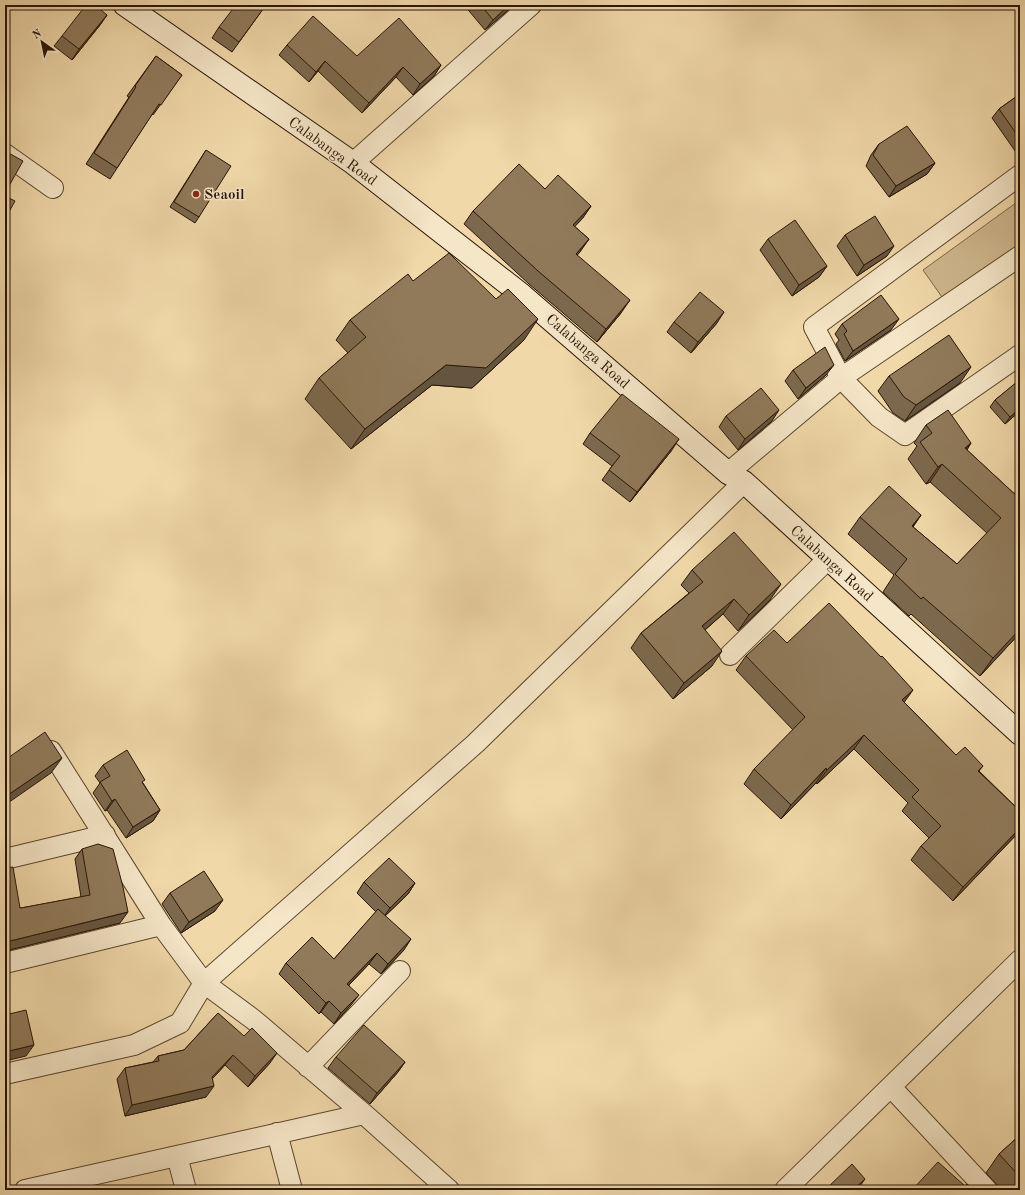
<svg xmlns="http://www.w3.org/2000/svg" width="1025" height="1195" viewBox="0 0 1025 1195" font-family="'Old Standard TT',serif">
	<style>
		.green { fill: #ceb78d; stroke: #7c6648 }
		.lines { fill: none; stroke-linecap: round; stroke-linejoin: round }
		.minor-casing { stroke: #5b462d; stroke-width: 22 }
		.secondary-casing { stroke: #291504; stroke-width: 24 }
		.minor { stroke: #f5e6c7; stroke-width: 20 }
		.secondary { stroke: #f5e6c7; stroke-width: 22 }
		.wall { fill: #7c694d; stroke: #291504 }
		.shaded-wall { fill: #65553f; stroke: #291504 }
		.building { fill: #907a5a; stroke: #291504 }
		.poi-dot { fill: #8f2418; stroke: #f5e6c7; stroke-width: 1.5 }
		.labels { text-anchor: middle; stroke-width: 3; stroke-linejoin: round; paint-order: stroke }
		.street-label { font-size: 15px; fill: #291504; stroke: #f5e6c7 }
		.poi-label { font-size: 15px; font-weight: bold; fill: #291504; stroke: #f5e6c7; text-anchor: start }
	</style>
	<rect width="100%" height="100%" fill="#f0d8a9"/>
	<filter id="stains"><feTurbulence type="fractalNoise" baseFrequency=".005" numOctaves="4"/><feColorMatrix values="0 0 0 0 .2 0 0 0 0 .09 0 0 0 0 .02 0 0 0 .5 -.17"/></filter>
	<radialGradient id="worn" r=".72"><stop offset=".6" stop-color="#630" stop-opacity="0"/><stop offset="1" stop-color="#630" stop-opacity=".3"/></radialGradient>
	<path class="green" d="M1020,200V261L951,310L923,270Z"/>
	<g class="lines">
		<g class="minor-casing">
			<path id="minor" d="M5,154L53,188
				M353,163L531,5
				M1020,175L814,327L841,378L879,417L905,435L1020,355
				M728,473L841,378L1020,256
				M730,655L828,559
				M51,751L161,925L204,983L254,1020L364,1114L449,1190
				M5,859L105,835
				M5,963L161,925
				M308,1067L400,971
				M5,1074L134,1045L180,1023L204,983L476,743L744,482
				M891,1087L987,1190
				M277,1133L292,1190
				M177,1156L186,1190
				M25,1190L364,1114
				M785,1190L1020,960"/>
		</g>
		<g class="secondary-casing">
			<path id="secondary" d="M125,5L353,163L522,295L728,473L744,482L1020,734"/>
		</g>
		<use href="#minor" class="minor"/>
		<use href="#secondary" class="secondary"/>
	</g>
	<path class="wall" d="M266,5L232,52L212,38L219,27Z
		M464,5H514L485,30Z
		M107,15L100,25L72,60L54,46L62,36Z
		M287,45L357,56L441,65L434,76L413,95L396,77L362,113L318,71L309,82L279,55Z
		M156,56L182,75L153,115L152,114L110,179L86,164L129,97L127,96Z
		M1020,94V158L992,118L999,109Z
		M879,144L935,163L927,174L889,197L866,166L871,155Z
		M206,150L199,217L195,223L170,207Z
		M545,189L591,206L582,219L574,226L589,239L577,255L621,313L597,342L529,284L464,224L473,211Z
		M845,235L887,256L857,276L837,246Z
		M768,239L827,266L819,277L792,296L760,250Z
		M413,281L524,340L472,388L432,385L351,449L305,399L319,378L348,353L336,340L350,320Z
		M674,322L717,323L691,353L667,332Z
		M842,324L891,330L845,361L836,344L839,340L835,334Z
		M793,370L826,375L798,399L785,381Z
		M889,376L960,383L905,421L893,413L878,391Z
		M1020,380V411L1005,424L990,407L995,400Z
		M726,416L772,421L738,450L719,427Z
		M926,425L971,443L967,450L1020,499V633L980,676L911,614L909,616L883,592L894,575L848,534L860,517L921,515L913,527L957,564L987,533L930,482L926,484L908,459L917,446L914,443Z
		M590,433L672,450L630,502L602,480L612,466L583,444Z
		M692,570L770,600L738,631L723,614L705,630L712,666L673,699L631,648L641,633L689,593L681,585Z
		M787,643L904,702L956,755L983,766L979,771L1020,811V831L1018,833L953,901L911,860L921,846L929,838L902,811L908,803L854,749L817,784L816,783L781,819L744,784L754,769L793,730L736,670L746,656Z
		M103,765L143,783L160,810L153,821L126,838L107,810L105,811L93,793L100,783L95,776Z
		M82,849L120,923L5,951V868L20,908H21L81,897L75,859Z
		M364,882L415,883L408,894L385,916L404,950L381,974L369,964L349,985L351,1005L334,1024L321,1012L319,1014L279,974L286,963L334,959L376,912L357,893Z
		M170,893L215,911L181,933L162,904Z
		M218,1013L270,1063L248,1087L225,1065L212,1079L206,1097L125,1116L117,1079L125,1068L153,1062L158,1056L184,1050Z
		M336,1057L405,1062L398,1072L370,1104L328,1068Z
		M1020,1135V1190H1002L986,1173L999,1154Z"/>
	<path class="shaded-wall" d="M509,5H514L485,30L493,20Z
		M107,15L100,25L72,60L79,49Z
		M325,61L318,71L309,82L316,72Z
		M441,65L434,76L413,95L420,84Z
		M403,67L396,77L362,113L369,103Z
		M935,163L927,174L889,197L896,186Z
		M591,206L582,219L564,238L573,225Z
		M589,239L580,252L567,267L576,254Z
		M894,246L887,256L857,276L864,265Z
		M827,266L819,277L792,296L799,285Z
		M630,300L621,313L597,342L606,329Z
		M724,312L717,323L691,353L698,342Z
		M538,319L524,340L472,388L432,385L351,449L365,429L446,365Z
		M899,319L891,330L845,361L853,351Z
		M834,365L826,375L798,399L806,388Z
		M971,367L960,383L905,421L916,405Z
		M1020,408V411L1005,424L1010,417Z
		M779,410L772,421L738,450L745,439Z
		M679,439L672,450L630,502L637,492Z
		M971,443L959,460L965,448Z
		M942,464L930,482L926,484L938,467Z
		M921,515L909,532L912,526Z
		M781,584L770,600L738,631L749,615Z
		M734,599L723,614L691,642L702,626Z
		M1020,629V633L980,676L993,658Z
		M722,651L712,666L673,699L684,683Z
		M913,690L903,704L902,700Z
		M864,735L854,749L817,784L827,770Z
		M62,758L51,773L5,805V797Z
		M826,768L816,783L781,819L791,805Z
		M115,799L107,810L105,811L112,801Z
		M160,810L153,821L126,838L133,827Z
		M1020,828V831L1018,833L953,901L963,887Z
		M415,883L408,894L383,918L390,908Z
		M223,900L215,911L181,933L189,922Z
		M128,912L120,923L5,951V944L10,941Z
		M411,939L404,950L381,974L388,964Z
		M377,953L369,964L340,994L347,984Z
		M359,995L351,1005L334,1024L341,1013Z
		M329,1001L321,1012L319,1014L326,1003Z
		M34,1045L26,1056L5,1061V1052Z
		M277,1053L270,1063L248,1087L255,1076Z
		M233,1055L225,1065L204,1088L212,1077Z
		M405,1062L398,1072L370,1104L377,1093Z
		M214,1086L206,1097L125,1116L132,1105Z
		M865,1179L858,1189L857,1190H853Z"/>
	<path class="building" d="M86,5H95L107,15L79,49L62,36Z
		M236,5H266L239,42L219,27Z
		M481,5H509L493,20Z
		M313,16L357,56L399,18L441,65L420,84L403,67L369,103L325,61L316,72L287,45Z
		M156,56L182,75L161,105L159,104L117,168L94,153L136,87L135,86Z
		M1020,94V139L999,109Z
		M907,126L935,163L896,186L873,155L879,144Z
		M206,150L231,166L199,217L174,202Z
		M5,151L23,161L5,193Z
		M519,164L545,189L558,175L591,206L573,225L589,239L576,254L630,300L606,329L538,271L473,211Z
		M5,196L15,201L5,219Z
		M875,216L894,246L864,265L845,235Z
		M795,220L827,266L799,285L768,239Z
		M449,253L496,299L508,289L538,319L486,368L446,365L365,429L319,378L366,337L350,320L408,274L413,281Z
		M700,292L724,312L698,342L674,322Z
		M881,295L899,319L853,351L844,334L847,331L842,324Z
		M949,335L971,367L916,405L904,397L889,376Z
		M825,347L834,365L806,388L793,370Z
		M1020,380V408L1010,417L995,400L1018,381V382Z
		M761,388L779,410L745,439L726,416Z
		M622,394L679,439L637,492L609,470L620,456L590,433Z
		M948,410L971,443L965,448L1020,499V629L993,658L923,597L921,599L895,574L907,559L860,517L889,486L921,515L912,526L957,564L1001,518L942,464L938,467L920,442L932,433L926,425Z
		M734,532L781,584L749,615L734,599L702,626L722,651L684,683L641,633L703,582L692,570Z
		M829,603L881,657L882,656L913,690L902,700L956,755L965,747L983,766L978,771L1020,811V828L963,887L921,846L941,826L912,797L919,790L864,735L827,770L826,768L791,805L754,769L805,717L746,656L774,630L787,643Z
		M45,732L62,758L5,797V760Z
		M127,750L145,780L142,782L160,810L133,827L115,799L112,801L100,782L110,776L103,765Z
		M98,844L113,849L123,887L128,912L10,941L5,944V868L13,867L20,908H21L90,895L82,849Z
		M389,858L415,883L390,908L364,882Z
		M204,871L223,900L189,922L170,893Z
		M378,909L411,939L388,964L377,953L347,984L359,995L341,1013L329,1001L326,1003L286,963L312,937L334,959Z
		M26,1010L34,1045L5,1052V1015Z
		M218,1013L244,1036L252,1028L277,1053L255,1076L233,1055L212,1077L214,1086L132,1105L125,1068L159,1061L158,1056L184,1050Z
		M364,1025L405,1062L377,1093L336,1057Z
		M1020,1135V1177L999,1154Z
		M938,1162L965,1186L967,1184L974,1190H912Z
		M852,1164L865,1179L854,1189V1190H825Z"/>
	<circle class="poi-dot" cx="196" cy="194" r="4"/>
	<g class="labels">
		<g class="street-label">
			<text transform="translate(333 151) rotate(36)" y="5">Calabanga Road</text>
			<text transform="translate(588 351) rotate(41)" y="5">Calabanga Road</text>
			<text transform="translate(832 563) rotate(42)" y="5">Calabanga Road</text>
		</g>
		<g class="poi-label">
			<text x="204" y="199">Seaoil</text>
		</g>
	</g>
	<rect width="1025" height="1195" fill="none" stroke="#f0d8a9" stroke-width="20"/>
	<rect x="6" y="6" width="1013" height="1183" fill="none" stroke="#291504" stroke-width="2"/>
	<rect x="10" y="10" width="1005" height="1175" fill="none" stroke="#291504"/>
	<g transform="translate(42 42) rotate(327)" stroke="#f5e6c7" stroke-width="3" paint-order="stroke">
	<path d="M0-3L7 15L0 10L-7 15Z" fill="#291504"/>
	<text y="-6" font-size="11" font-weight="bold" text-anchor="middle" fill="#291504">N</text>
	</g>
	<rect width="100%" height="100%" filter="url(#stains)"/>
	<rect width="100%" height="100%" fill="url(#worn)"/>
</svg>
